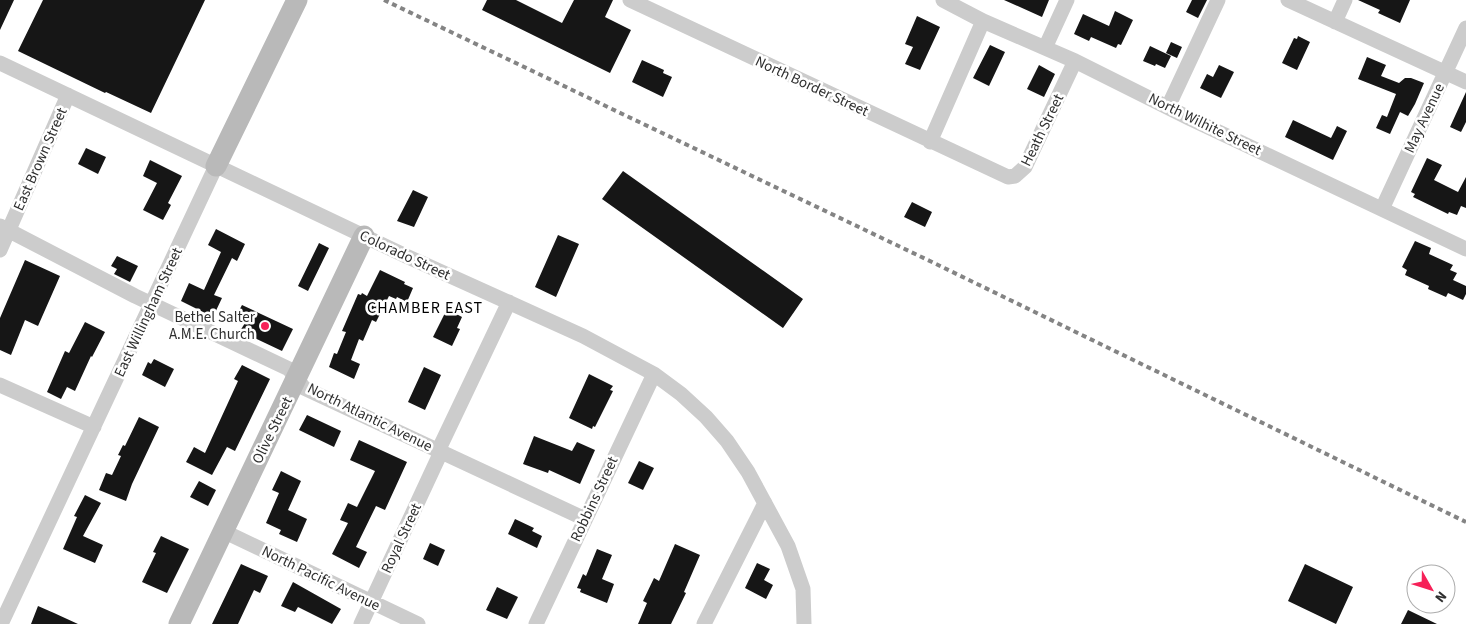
<svg xmlns="http://www.w3.org/2000/svg" width="1466" height="624" viewBox="0 0 1466 624" font-family="'Source Sans 3',sans-serif">
	<style>
		.building { fill: #161616 }
		.lines { fill: none; stroke-linecap: round; stroke-linejoin: round }
		.street { stroke: #ccc; stroke-width: 15 }
		.secondary { stroke: #b9b9b9; stroke-width: 21 }
		.rail { stroke: #848484; stroke-width: 4; stroke-dasharray: 5 4; stroke-linecap: butt }
		.poi-dot { fill: #f62158; stroke: #fff; stroke-width: 2 }
		.labels { text-anchor: middle; stroke-width: 5; stroke-linejoin: round; paint-order: stroke }
		.street-label { font-size: 15px; fill: #2f2f2f; stroke: #fff }
		.poi-label { font-size: 15px; fill: #2f2f2f; stroke: #fff; text-anchor: end }
		.neighbourhood-label { font-size: 16px; letter-spacing: 1px; fill: #000; stroke: #fff }
	</style>
	<rect width="100%" height="100%" fill="#fff"/>
	<path class="building" d="M0,0H14L0,30Z
		M43,0H205L151,113L106,92L105,93L18,51Z
		M487,0H516L562,23L574,0H613L605,17L631,30L610,73L482,10Z
		M1004,0H1049L1042,17Z
		M1192,0H1207L1198,18L1186,12Z
		M1358,0H1410L1400,23L1378,13L1380,10Z
		M1115,11L1133,20L1121,45L1118,44L1116,48L1091,37L1089,41L1074,34L1083,14L1109,26Z
		M917,16L940,27L920,70L905,64L913,47L905,44Z
		M1298,36L1310,42L1297,70L1282,63L1294,38L1297,39Z
		M1171,42L1182,47L1177,58L1166,53Z
		M990,45L1005,52L989,86L973,78Z
		M1150,46L1171,56L1165,68L1156,64L1155,66L1143,61Z
		M1367,57L1386,65L1381,76L1399,83L1405,78H1411L1424,83L1415,104L1408,116L1400,112L1390,134L1376,128L1382,115L1387,117L1396,94L1358,79Z
		M642,60L664,70L663,73L672,77L663,97L632,82Z
		M1039,65L1055,74L1044,97L1027,89Z
		M1219,65L1234,72L1221,98L1200,88L1207,74L1213,77Z
		M1466,92V122L1461,132L1450,127Z
		M1293,120L1331,138L1337,126L1347,131L1333,160L1285,137Z
		M86,148L106,157L98,174L78,164Z
		M1427,158L1442,165L1434,180L1458,192L1466,177V208L1461,206L1457,215L1449,212L1448,214L1413,197L1415,194L1411,192Z
		M150,160L182,176L168,203L171,205L163,220L143,210L157,183L143,176Z
		M623,171L803,299L783,328L602,199Z
		M413,190L428,197L414,227L397,221Z
		M912,202L932,212L925,227L904,217Z
		M216,229L245,244L237,261L232,258L214,295L222,298L213,317L181,301L189,283L204,290L221,252L208,245Z
		M558,235L579,244L556,297L535,287Z
		M1415,241L1431,248L1429,254L1453,265L1450,270L1457,273L1453,280L1466,286V294L1463,300L1448,293L1446,297L1428,289L1429,286L1405,275L1407,270L1402,267Z
		M319,243L329,248L308,291L298,286Z
		M117,256L138,266L130,282L114,274L117,269L111,266Z
		M25,260L60,276L38,326L25,320L11,355L0,350V318Z
		M380,270L405,282L404,284L413,288L407,302L397,297L396,299L389,296L376,322L372,320L363,341L359,339L351,360L360,364L354,379L329,367L334,353L337,354L346,332L342,331L358,294L361,295L362,293L367,296Z
		M242,305L293,329L282,351L240,331L245,323L235,318Z
		M447,309L462,317L457,328L460,329L452,346L433,337Z
		M85,322L105,332L92,357L91,356L75,391L67,387L61,399L47,392L65,351L69,353Z
		M154,359L174,369L165,387L142,375L148,362L151,364Z
		M242,365L270,379L235,451L227,447L212,475L186,462L194,447L205,453L238,381L234,379Z
		M424,367L441,375L425,410L408,402Z
		M589,374L613,386L610,390L613,391L595,427L593,426L592,429L569,418Z
		M307,415L341,431L334,447L299,430Z
		M139,417L159,427L132,484L126,501L99,490L106,473L112,475L121,456L118,455L123,445L125,446Z
		M534,436L572,451L577,442L595,450L580,484L549,470L548,473L523,464Z
		M359,440L407,462L385,510L376,506L356,547L367,552L359,568L332,554L348,523L340,520L348,503L357,507L375,471L350,460Z
		M639,461L654,468L643,490L628,483Z
		M281,471L301,481L288,510L307,519L297,542L279,534L281,530L266,523L279,493L272,490Z
		M199,481L216,490L208,506L190,497Z
		M85,495L101,503L83,536L103,545L95,563L63,549L77,517L74,516Z
		M515,519L534,528L532,531L542,536L537,548L508,534Z
		M161,536L189,549L167,593L142,582L156,553L153,552Z
		M430,543L445,550L438,566L423,559Z
		M675,544L700,555L684,592L686,593L671,624H638L647,603L643,601L654,578L659,581Z
		M597,549L612,555L602,579L614,584L607,603L580,592L581,589L577,588L583,574L586,576Z
		M757,563L770,569L764,580L773,585L766,599L745,588Z
		M241,564L268,576L260,593L254,590L238,624H212Z
		M1305,564L1353,587L1336,624L1288,601Z
		M293,582L341,609L332,624L298,607L295,612L281,606Z
		M497,587L518,597L507,619L486,610Z
		M38,606L54,613L78,624H31Z
		M1408,610L1437,624H1401Z"/>
	<g class="lines">
		<path class="street" d="M630,0L1008,177L1015,176L1025,167L1075,61
			M943,0L983,21L1075,61L1189,118L1466,249
			M1288,0L1466,82
			M1335,22L1345,0
			M1045,48L1067,0
			M0,63L406,256L583,336L654,374L681,394L706,417L727,441L748,472L788,546L803,589L804,624
			M1168,107L1218,0
			M930,142L983,21
			M1382,209L1466,28
			M0,226L135,296L289,369L304,388L585,519
			M0,250L68,95
			M0,385L94,427
			M438,451L509,302
			M223,531L418,624
			M1,624L216,166
			M361,624L441,452
			M536,624L654,374
			M704,624L765,503"/>
		<path class="secondary" d="M216,166L297,0
			M179,624L364,236"/>
		<path class="rail" d="M384,0L932,262L1466,522"/>
	</g>
	<circle class="poi-dot" cx="265" cy="326" r="5"/>
	<g class="labels">
		<g class="street-label">
			<text transform="translate(812 86) rotate(25)" y="5">North Border Street</text>
			<text transform="translate(1424 118) rotate(-65)" y="5">May Avenue</text>
			<text transform="translate(1205 124) rotate(26)" y="5">North Wilhite Street</text>
			<text transform="translate(1042 130) rotate(-64)" y="5">Heath Street</text>
			<text transform="translate(40 159) rotate(-66)" y="5">East Brown Street</text>
			<text transform="translate(405 255) rotate(25)" y="5">Colorado Street</text>
			<text transform="translate(148 312) rotate(-65)" y="5">East Willingham Street</text>
			<text transform="translate(370 417) rotate(26)" y="5">North Atlantic Avenue</text>
			<text transform="translate(272 430) rotate(-64)" y="5">Olive Street</text>
			<text transform="translate(594 499) rotate(-65)" y="5">Robbins Street</text>
			<text transform="translate(401 538) rotate(-65)" y="5">Royal Street</text>
			<text transform="translate(321 578) rotate(26)" y="5">North Pacific Avenue</text>
		</g>
		<g class="poi-label">
			<text x="255" y="322">Bethel Salter<tspan x="255" dy="17">A.M.E. Church</tspan></text>
		</g>
		<g class="neighbourhood-label">
			<text x="425" y="313">CHAMBER EAST</text>
		</g>
	</g>
	<g transform="translate(1431 589) rotate(129)"><circle r="24" fill="#ffffff" stroke="#acacac"/>
	<path d="M0-4L9 19L0 12L-9 19Z" fill="#f62158"/>
	<text y="-8" font-size="14" font-weight="bold" text-anchor="middle" fill="#2f2f2f">N</text>
	</g>
</svg>
